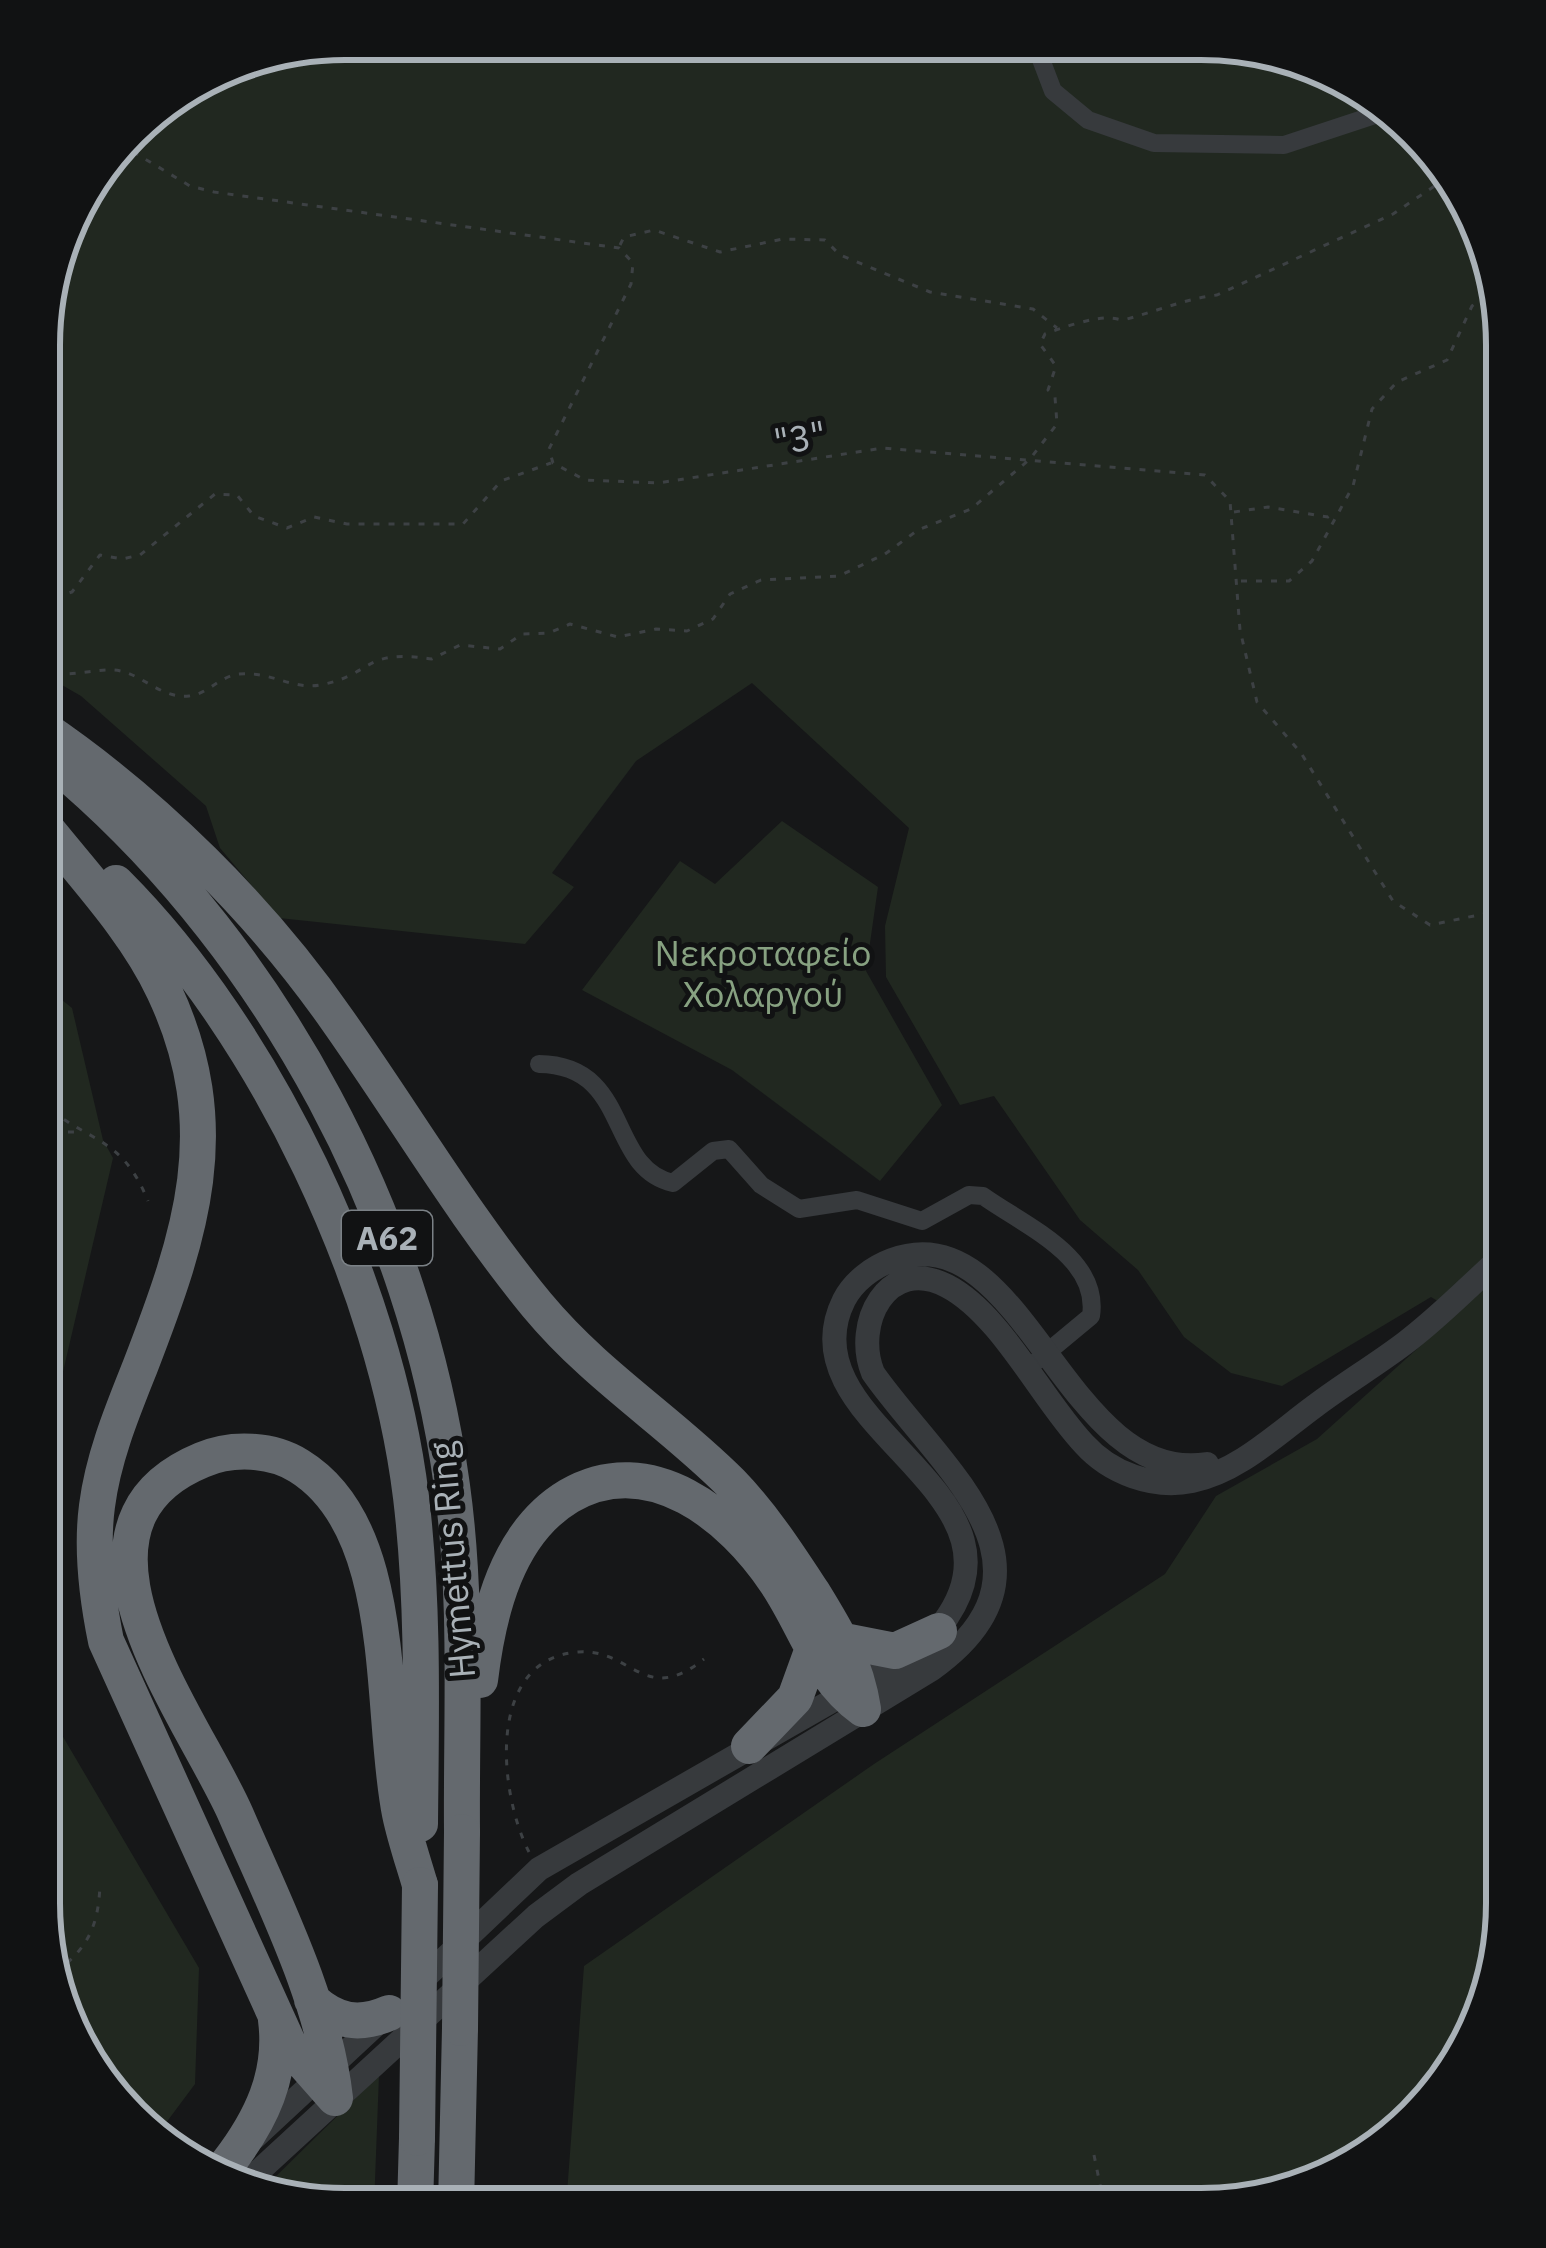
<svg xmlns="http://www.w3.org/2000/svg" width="1546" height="2248" viewBox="0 0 1546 2248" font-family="'IBM Plex Sans',sans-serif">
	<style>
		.green { fill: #212820 }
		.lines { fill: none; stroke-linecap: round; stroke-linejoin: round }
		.path { stroke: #3d4144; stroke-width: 3; stroke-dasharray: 6 9; stroke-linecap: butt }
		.minor { stroke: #373a3d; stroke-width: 18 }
		.tertiary { stroke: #373a3d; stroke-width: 24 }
		.motorway { stroke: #64696e; stroke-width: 36 }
		.motorway-bridge { stroke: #64696e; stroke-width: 36 }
		.labels { text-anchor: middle; stroke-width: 10; stroke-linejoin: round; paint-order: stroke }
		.shield { fill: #111213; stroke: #7b8186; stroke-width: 3 }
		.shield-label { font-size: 33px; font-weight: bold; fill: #a9b1b7 }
		.street-label { font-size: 36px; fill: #a9b1b7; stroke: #111213 }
		.park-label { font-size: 36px; fill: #87a181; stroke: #111213 }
		.rim { fill: none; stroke: #a9b1b7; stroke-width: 6 }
	</style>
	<rect width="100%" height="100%" fill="#161718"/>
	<path class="green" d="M345,39L1241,42L1387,102L1476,210L1507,345L1506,1923L1455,2073L1336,2178L1201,2209L566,2207L584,1966L874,1764L1165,1574L1216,1496L1317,1439L1457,1313L1431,1297L1282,1386L1231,1373L1184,1337L1138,1270L1080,1220L994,1096L960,1105L886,977L885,926L909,828L752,683L636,761L552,873L574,887L525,944L279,918L220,848L206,806L81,696L41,673L42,305L80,193L144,115L246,55Z
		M782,821L878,887L866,971L942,1105L880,1181L732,1070L582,990L680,861L715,884Z
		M41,983L72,1008L103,1140L113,1158L40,1470Z
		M39,1696L199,1968L195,2084L154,2139L70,2038L39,1903Z
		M379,2075L374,2207L306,2206L263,2189Z"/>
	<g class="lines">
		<path class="path" d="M120,144L190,186L214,192L619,248L633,263L631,284L549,449L553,463L585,480L658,483L883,448L1205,475L1230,501L1240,630L1257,702L1301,753L1393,901L1430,925L1498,911L1507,920
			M620,245L624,237L654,230L720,252L783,239L825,240L840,255L930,292L1033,309L1057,328
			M1234,512L1268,507L1328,517L1336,512
			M1241,581H1289L1312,561L1353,486L1372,409L1397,382L1447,360L1472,306L1494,289
			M41,602L72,592L100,555L122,559L140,555L215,494L237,495L254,516L287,528L314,517L347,524H463L501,481L551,463
			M41,667C61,681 88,669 112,670C139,670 159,699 189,696C208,694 220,676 239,674C270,671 293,690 320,685C374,675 362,648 432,659L460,645L500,649L522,634L549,633L570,624L618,637L656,629L687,631L713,619L730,594L761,580L839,576L885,554L918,530L971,509L1030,459L1057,424L1055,397L1048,390L1056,366L1040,344L1045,334C1061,328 1093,317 1109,318C1119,318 1118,321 1127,319C1157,311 1185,299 1217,295L1393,214L1448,177
			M40,1101C88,1144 121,1134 148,1201
			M40,1125L51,1132H78
			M529,1852C499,1794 485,1659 578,1652C632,1648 644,1707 704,1659
			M55,1972C89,1949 99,1923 100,1883
			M1094,2155L1105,2209"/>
		<path class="minor" d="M1034,41L1053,91L1088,120L1154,143L1284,145L1393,109
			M539,1064C632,1065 606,1168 673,1183L713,1151L729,1149L761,1185L799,1209L857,1200L922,1221L969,1195L983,1196C1025,1226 1100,1257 1091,1316L1038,1360"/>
		<path class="tertiary" d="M417,1985L539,1869L917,1652C1080,1498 777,1434 844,1300C854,1281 873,1267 892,1260C1024,1211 1065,1487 1207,1464
			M255,2137L383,2018
			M247,2182L536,1916L579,1884L932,1669C1076,1566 937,1465 873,1373C853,1324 887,1255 947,1286C1001,1314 1042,1400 1084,1444C1110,1473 1153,1489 1192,1481C1238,1472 1278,1433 1315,1406C1344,1384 1376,1365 1405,1343C1441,1316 1473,1282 1507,1252"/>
		<path class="motorway" d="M41,727C153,803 261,910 338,1021C405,1116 463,1215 537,1305C596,1376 668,1420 731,1483C763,1516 788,1555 813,1593C837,1632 856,1663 863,1709
			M72,778C275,955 416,1220 452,1486C468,1601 461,1717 462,1832
			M41,822C83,875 135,929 164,991C228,1127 191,1235 140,1367C122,1412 103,1458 97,1506C91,1551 97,1597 106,1641L290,2047L335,2098
			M116,883C267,1034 385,1285 411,1497C424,1605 421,1714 420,1824
			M844,1641L895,1651L939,1631
			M480,1680C488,1613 507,1533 569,1496C650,1449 732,1516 776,1582C806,1626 818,1677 863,1709
			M749,1746L795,1698L812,1651
			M312,2000C336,2022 359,2026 389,2013
			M335,2098C324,2001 275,1905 236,1815C195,1720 40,1527 202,1460C232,1447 272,1449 299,1466C401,1529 379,1712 400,1814C405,1838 413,1861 420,1885
			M228,2163C261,2120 283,2075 276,2020
			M415,2207L417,2138
			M456,2207L460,2028"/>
		<path class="motorway-bridge" d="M460,2028L462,1832
			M417,2138L420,1885"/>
	</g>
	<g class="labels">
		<rect class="shield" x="342" y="1211" width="90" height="54" rx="9"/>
		<g class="shield-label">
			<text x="387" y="1250">Α62</text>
		</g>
		<g class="street-label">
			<text transform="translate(800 438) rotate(-10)" y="13">"3"</text>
			<text transform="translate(452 1560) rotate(-95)" y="13">Hymettus Ring</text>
		</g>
		<g class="park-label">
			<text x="763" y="966">Νεκροταφείο<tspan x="763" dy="41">Χολαργού</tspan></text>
		</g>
	</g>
	<path d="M0 0H1546V2248H0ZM345 60H1201A285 285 0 0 1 1486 345V1903A285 285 0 0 1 1201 2188H345A285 285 0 0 1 60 1903V345A285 285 0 0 1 345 60Z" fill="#111213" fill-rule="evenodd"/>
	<path class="rim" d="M345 60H1201A285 285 0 0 1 1486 345V1903A285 285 0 0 1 1201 2188H345A285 285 0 0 1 60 1903V345A285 285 0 0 1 345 60Z"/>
</svg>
